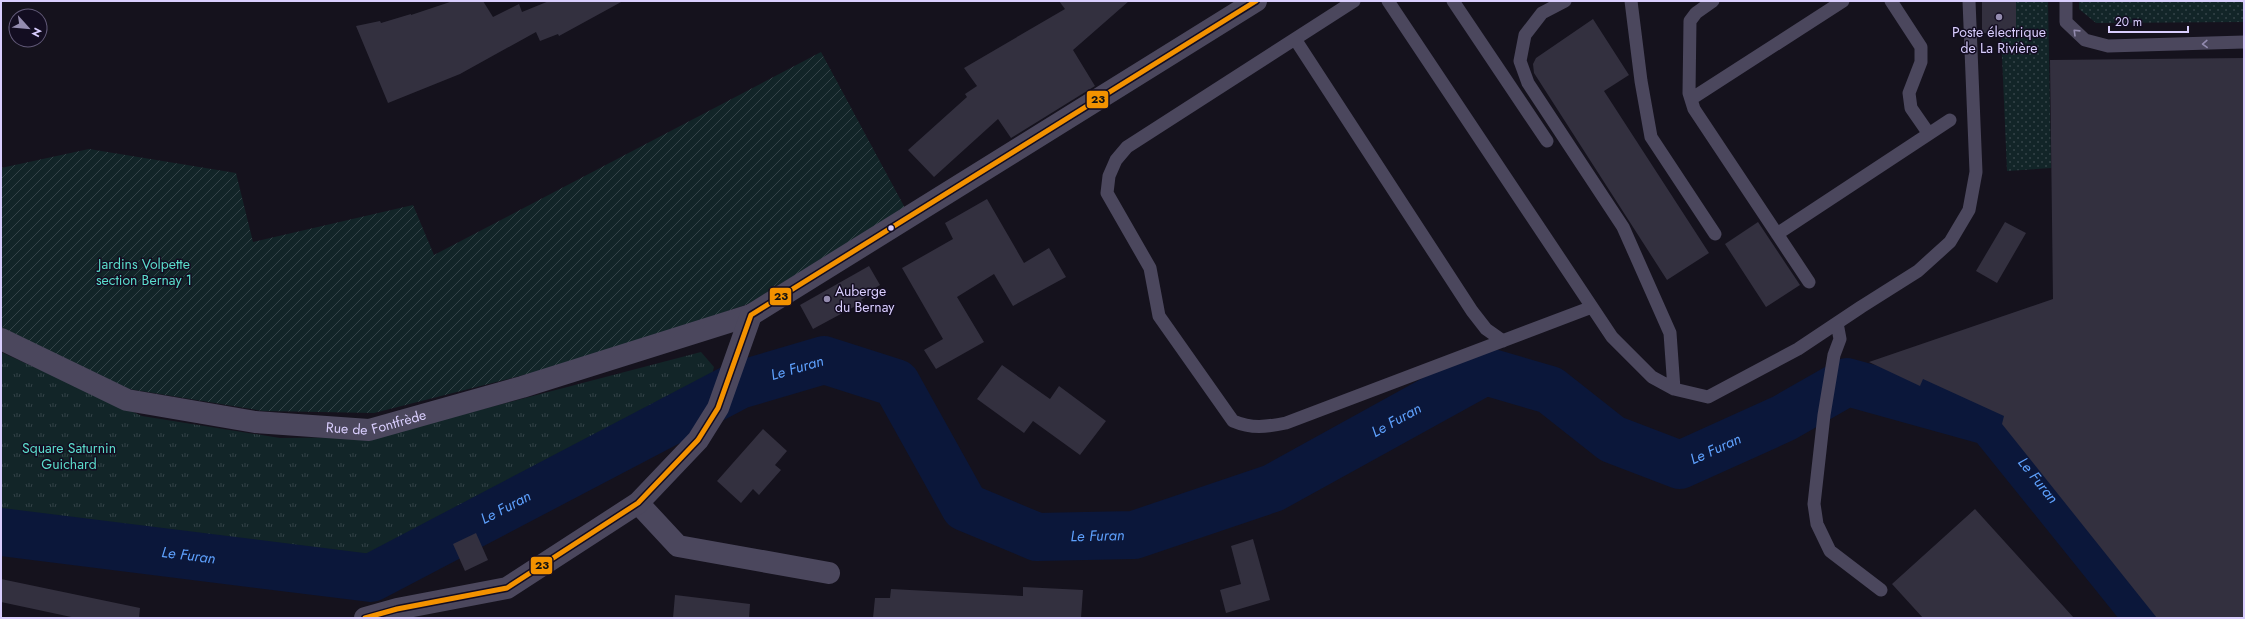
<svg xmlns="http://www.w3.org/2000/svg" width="2245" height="619" viewBox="0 0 2245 619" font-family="Jost,sans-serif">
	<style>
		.grass { fill: url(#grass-dots) }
		.park { fill: url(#park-tufts) }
		.garden { fill: url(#garden-furrows) }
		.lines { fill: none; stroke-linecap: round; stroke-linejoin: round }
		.river { stroke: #0b173a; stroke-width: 48 }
		.building { fill: #33303f }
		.service { stroke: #4b475d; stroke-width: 13 }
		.minor { stroke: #4b475d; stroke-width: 22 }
		.tertiary { stroke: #4b475d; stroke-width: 22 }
		.bus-1-casing { stroke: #130d21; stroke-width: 8 }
		.bus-1 { stroke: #f39200; stroke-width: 5 }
		.oneway { stroke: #928aae }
		.poi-dot { fill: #948caf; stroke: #130d21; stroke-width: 1.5 }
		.bus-dot { fill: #d9cefe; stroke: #130d21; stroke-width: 1.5 }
		.labels { text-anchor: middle; stroke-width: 3; stroke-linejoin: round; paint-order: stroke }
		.poi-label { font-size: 14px; fill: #d9cefe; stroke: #130d21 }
		.park-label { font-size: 14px; fill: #5bddcc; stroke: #130d21 }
		.street-label { font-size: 14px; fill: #d9cefe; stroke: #130d21 }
		.water-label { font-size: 15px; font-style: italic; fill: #5ea0fc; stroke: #130d21 }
		.line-badge { stroke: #130d21; stroke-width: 1.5 }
		.pale-badge-label { font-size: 11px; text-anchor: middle; font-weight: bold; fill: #111 }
	</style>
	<defs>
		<pattern id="grass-dots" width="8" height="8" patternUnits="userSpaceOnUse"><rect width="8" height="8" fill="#122528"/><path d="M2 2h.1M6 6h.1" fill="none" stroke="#344348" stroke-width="1.8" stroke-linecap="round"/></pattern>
		<pattern id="park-tufts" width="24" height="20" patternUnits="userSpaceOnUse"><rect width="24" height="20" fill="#122528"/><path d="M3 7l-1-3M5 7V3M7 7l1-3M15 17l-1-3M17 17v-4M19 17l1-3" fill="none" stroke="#344348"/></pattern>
		<pattern id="garden-furrows" width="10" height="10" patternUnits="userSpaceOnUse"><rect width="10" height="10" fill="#122528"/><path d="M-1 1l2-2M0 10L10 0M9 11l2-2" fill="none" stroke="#344348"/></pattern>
	</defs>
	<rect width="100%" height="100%" fill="#15121d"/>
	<path class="grass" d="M2016,1H2048L2051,168L2007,171L2001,33H2016Z
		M2079,1H2244V22L2096,23L2079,9Z"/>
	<path class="park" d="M1,352L142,416L280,438L376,437L701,352L714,367L710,382L610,441L448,527L427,531L408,545L356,568L246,549L1,515Z"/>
	<path class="garden" d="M821,52L905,208L748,304L591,358L374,413L263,411L123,388L1,327V168L89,149L236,173L253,242L413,205L434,255Z"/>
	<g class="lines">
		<path class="river" id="s1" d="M1,532L371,578L739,385L824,360L896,383L965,507L1037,537L1134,535L1273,488L1485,371L1550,390L1612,439L1680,465L1784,418L1847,382L1991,422L2149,618"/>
	</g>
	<path class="building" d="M453,1H483L493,17L519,4L522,12L549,1H623L559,36L558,34L540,41L536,32L460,74L388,103L356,26L380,21L381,23L411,14V15Z
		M1059,1H1129L1073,50L1095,86L1011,138L998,119L934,177L908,150L967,97L965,94L977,86L964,68L1065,9Z
		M1982,1H2016V33H1982Z
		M1593,19L1629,75L1604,91L1709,253L1667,280L1534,73L1533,64L1536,58Z
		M2244,58V618H2157L2002,424L2004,416L1923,379L1920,386L1869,362L2053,299L2050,60Z
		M987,199L1024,263L1049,248L1066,277L1013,306L994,274L957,297L984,342L936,369L924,350L943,339L902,268L953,239L945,223Z
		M1758,222L1800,285L1766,307L1725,244Z
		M2005,222L2026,233L1997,283L1976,271Z
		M869,266L880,285L870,291L871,293L861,300L863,302L813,329L800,305Z
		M1002,365L1050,399L1059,386L1106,421L1080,455L1033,421L1024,433L977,399Z
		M763,429L787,451L775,465L781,470L759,495L753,489L741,503L717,481Z
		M1975,509L2074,618H1923L1892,584Z
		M476,533L488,560L465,571L453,544Z
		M1253,539L1270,600L1226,613L1220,590L1241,584L1231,546Z
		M1,579L140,608L139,618H76L1,602Z
		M1023,587L1083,590L1081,618H873L875,598H890L891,589L1023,596Z
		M675,595L750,604L749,618H673Z"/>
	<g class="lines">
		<path class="service" d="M1354,1L1127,147L1116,160L1109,176L1107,193L1150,268L1159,316L1233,421C1252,429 1266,427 1286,423L1592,307
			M1388,1L1612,337L1652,377L1674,389L1708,397L1798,349L1861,307L1918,271L1950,242L1969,210L1976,172L1969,1
			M1453,1L1547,141
			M1565,1L1542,13L1525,35L1520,61L1528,83L1623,227L1670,333L1674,389
			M1631,1L1641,81L1651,137L1715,234
			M1713,1L1696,13L1690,21L1689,93L1694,109L1809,282
			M1891,1L1921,47V62L1909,93L1911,108L1929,134
			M2066,1V22L2085,40L2108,46L2244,42
			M1295,39L1472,311L1486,329L1503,341
			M1691,99L1843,1
			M1777,234L1950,120
			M1837,323L1840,339L1834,355L1824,415L1814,504L1817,524L1830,551L1881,590"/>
		<g class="minor">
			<path id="s2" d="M1,339L127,400L255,422L369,430L522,387L751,315"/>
			<path d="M638,503L678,546L829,573"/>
		</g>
		<path class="tertiary" d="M365,618L397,609L507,588L638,503L698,440L718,408L751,315L1256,1"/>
		<g class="bus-1-casing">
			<path id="bus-1" d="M365,618L397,609L507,588L638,503L698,440L718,408L751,315L1256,1"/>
		</g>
		<use href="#bus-1" class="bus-1"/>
	</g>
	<defs><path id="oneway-chevron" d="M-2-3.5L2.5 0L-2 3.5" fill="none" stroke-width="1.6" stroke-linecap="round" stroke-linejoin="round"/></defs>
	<g class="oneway">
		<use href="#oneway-chevron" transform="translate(2076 32) rotate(-136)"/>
		<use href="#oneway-chevron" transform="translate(2205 44) rotate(178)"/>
	</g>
	<g class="poi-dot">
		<circle cx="1999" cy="17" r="4"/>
		<circle cx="827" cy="299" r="4"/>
	</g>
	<circle class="bus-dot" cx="891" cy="228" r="3.5"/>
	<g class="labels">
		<g class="poi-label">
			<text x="1999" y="37">Poste électrique<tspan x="1999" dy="16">de La Rivière</tspan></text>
			<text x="835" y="296" text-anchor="start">Auberge<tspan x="835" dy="16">du Bernay</tspan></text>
		</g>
		<g class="park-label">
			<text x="144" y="269">Jardins Volpette<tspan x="144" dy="16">section Bernay 1</tspan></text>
			<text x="69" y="453">Square Saturnin<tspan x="69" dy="16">Guichard</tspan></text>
		</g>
		<g class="street-label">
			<text dy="5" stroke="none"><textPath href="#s2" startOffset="392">Rue de Fontfrède</textPath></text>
		</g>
		<g class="water-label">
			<text dy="5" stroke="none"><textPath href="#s1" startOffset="849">Le Furan</textPath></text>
			<text dy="5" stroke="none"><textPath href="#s1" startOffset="1557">Le Furan</textPath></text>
			<text dy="5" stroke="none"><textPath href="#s1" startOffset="1917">Le Furan</textPath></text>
			<text dy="5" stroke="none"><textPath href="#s1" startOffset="2289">Le Furan</textPath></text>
			<text dy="5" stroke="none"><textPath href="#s1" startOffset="525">Le Furan</textPath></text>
			<text dy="5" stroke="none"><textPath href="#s1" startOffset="1233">Le Furan</textPath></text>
			<text dy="5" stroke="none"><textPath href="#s1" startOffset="189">Le Furan</textPath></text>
		</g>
	</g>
	<g class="line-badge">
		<rect x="1086" y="90" width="23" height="19" rx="4" fill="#f39200"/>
		<rect x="769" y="287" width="23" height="19" rx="4" fill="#f39200"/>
		<rect x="530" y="556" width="23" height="19" rx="4" fill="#f39200"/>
	</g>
	<g class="pale-badge-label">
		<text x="1098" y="103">23</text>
		<text x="781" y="300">23</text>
		<text x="542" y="569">23</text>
	</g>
	<rect width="2245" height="619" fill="none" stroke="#d9cefe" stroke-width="4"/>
	<g transform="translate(28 28) rotate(117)"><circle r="19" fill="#130d21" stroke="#625a79"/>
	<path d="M0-3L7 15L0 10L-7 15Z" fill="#948caf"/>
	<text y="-6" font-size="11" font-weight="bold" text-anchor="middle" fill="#d9cefe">N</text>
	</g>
	<path d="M2109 26v6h79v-6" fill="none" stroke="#d9cefe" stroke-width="2"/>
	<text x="2115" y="26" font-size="12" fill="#d9cefe" stroke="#130d21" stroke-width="3" paint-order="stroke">20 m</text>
</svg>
